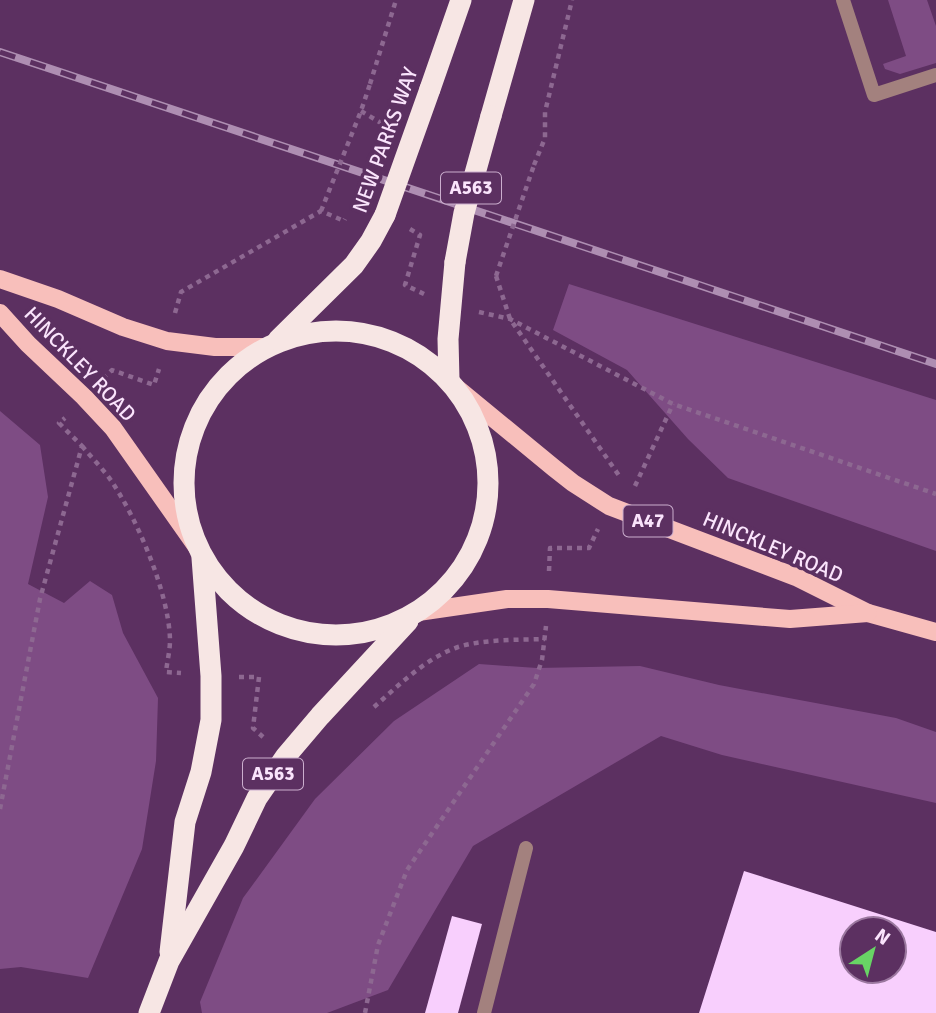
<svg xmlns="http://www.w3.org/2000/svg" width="936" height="1013" font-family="Signika,sans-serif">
<rect width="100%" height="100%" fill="#5c3061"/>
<g fill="#7e4c84">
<polygon points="888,0 927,0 936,26 936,63 900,74 885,69 883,64 906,56"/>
<polygon points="569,284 936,400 936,551 728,478 688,439 627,370 553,330"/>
<polygon points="0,411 40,445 48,497 28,584 64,603 90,581 112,595 123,633 158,698 156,761 142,849 88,978 21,967 0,969"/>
<polygon points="479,664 537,668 640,666 719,685 896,718 936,732 936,803 722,755 661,736 473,846 388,990 327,1013 202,1013 200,1002 243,898 315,799 394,721"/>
</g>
<g fill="#f8cffd" fill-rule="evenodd">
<path d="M744,871L936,932V1013H699ZM852,929H894V971H852Z"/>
<polygon points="452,916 482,924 458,1013 425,1013"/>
</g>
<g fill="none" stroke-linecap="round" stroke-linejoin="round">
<g stroke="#8d6891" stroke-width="4.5" stroke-dasharray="5 5" stroke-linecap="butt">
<polyline points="370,84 396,0"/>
<polyline points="534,165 545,138 545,112 572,0"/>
<polyline points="410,229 420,235 405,285 424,294"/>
<polyline points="496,276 510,319 620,477"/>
<polyline points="479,312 510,319 673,404 936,494"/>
<polyline points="175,313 181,292 321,211 344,221 345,219"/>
<polyline points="103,379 112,370 154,385 159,369"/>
<path d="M82,446C91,457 102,468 110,479C137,518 169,593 170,640C170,651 167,662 166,672L181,673"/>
<polyline points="635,486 673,404"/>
<polyline points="549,571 550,548 589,548 598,529"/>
<polyline points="239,677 259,677 253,728 263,737"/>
<path d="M374,707C399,685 426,658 458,647C485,639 518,640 545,639"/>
<polyline points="0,809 40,599 82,446 59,423 65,418"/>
<polyline points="365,1013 378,945 407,870 534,684 542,660 546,626"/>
</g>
<polyline stroke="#a3817e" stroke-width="14" points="484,1013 526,848"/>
<polyline stroke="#a3817e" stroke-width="14" points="843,0 874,95 936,75"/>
<g stroke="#f8bfbb" stroke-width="18">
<polyline points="0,279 58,299 123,327 167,341 215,347 267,347"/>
<polyline points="0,313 28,344 84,397 113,428 199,550"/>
<polyline points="453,385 554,468 573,483 609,506 796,577 868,613 936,632"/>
<polyline points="418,612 507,599 548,599 790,619 868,613"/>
</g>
<g stroke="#f7e6e4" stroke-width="21">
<polyline points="430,89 461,0"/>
<polyline points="491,116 524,0"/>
<circle cx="336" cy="483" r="152"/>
<polyline points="278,340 354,265 371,241 385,215"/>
<polyline points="449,380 448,339 455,262"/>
<polyline points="170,952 185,822 201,772 211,720 211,676 202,558"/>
<polyline points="149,1013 169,961 234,846 257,798 286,756 320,716 408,621"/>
</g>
<g stroke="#ae8eb2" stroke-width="8">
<polyline id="rail" points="0,52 936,364"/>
</g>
<use href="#rail" stroke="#5c3061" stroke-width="5" stroke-dasharray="16" stroke-linecap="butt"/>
<g stroke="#8d6891" stroke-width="4.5" stroke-dasharray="5 5" stroke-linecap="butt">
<polyline points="361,111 386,126"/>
<polyline points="321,211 361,111 370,84"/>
<polyline points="496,276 534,165"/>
</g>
<g stroke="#f7e6e4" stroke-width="21">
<polyline points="385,215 430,89"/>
<polyline points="455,262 464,213 491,116"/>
</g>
</g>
<g text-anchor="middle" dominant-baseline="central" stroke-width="7" stroke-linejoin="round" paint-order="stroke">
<g fill="#5c3061" stroke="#cbaece" stroke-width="2">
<rect x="441" y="172.5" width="60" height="31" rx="5"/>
<rect x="623.5" y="505.5" width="49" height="31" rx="5"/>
<rect x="243" y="758.5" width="60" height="31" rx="5"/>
</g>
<g font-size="19" font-weight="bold" fill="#fae4fc">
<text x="471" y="188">A563</text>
<text x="648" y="521">A47</text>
<text x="273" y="774">A563</text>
</g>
<g font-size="21" fill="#fae4fc" stroke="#5c3061">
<text transform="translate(385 140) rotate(-70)">NEW PARKS WAY</text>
<text transform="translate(80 364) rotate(46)">HINCKLEY ROAD</text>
<text transform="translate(773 547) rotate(23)">HINCKLEY ROAD</text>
</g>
</g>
<g transform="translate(873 950) rotate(36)"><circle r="33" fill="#5c3061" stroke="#9b789f" stroke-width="2"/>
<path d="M0-5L12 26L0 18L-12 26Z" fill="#68d465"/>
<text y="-10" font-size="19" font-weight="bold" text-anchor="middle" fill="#fae4fc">N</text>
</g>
</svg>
